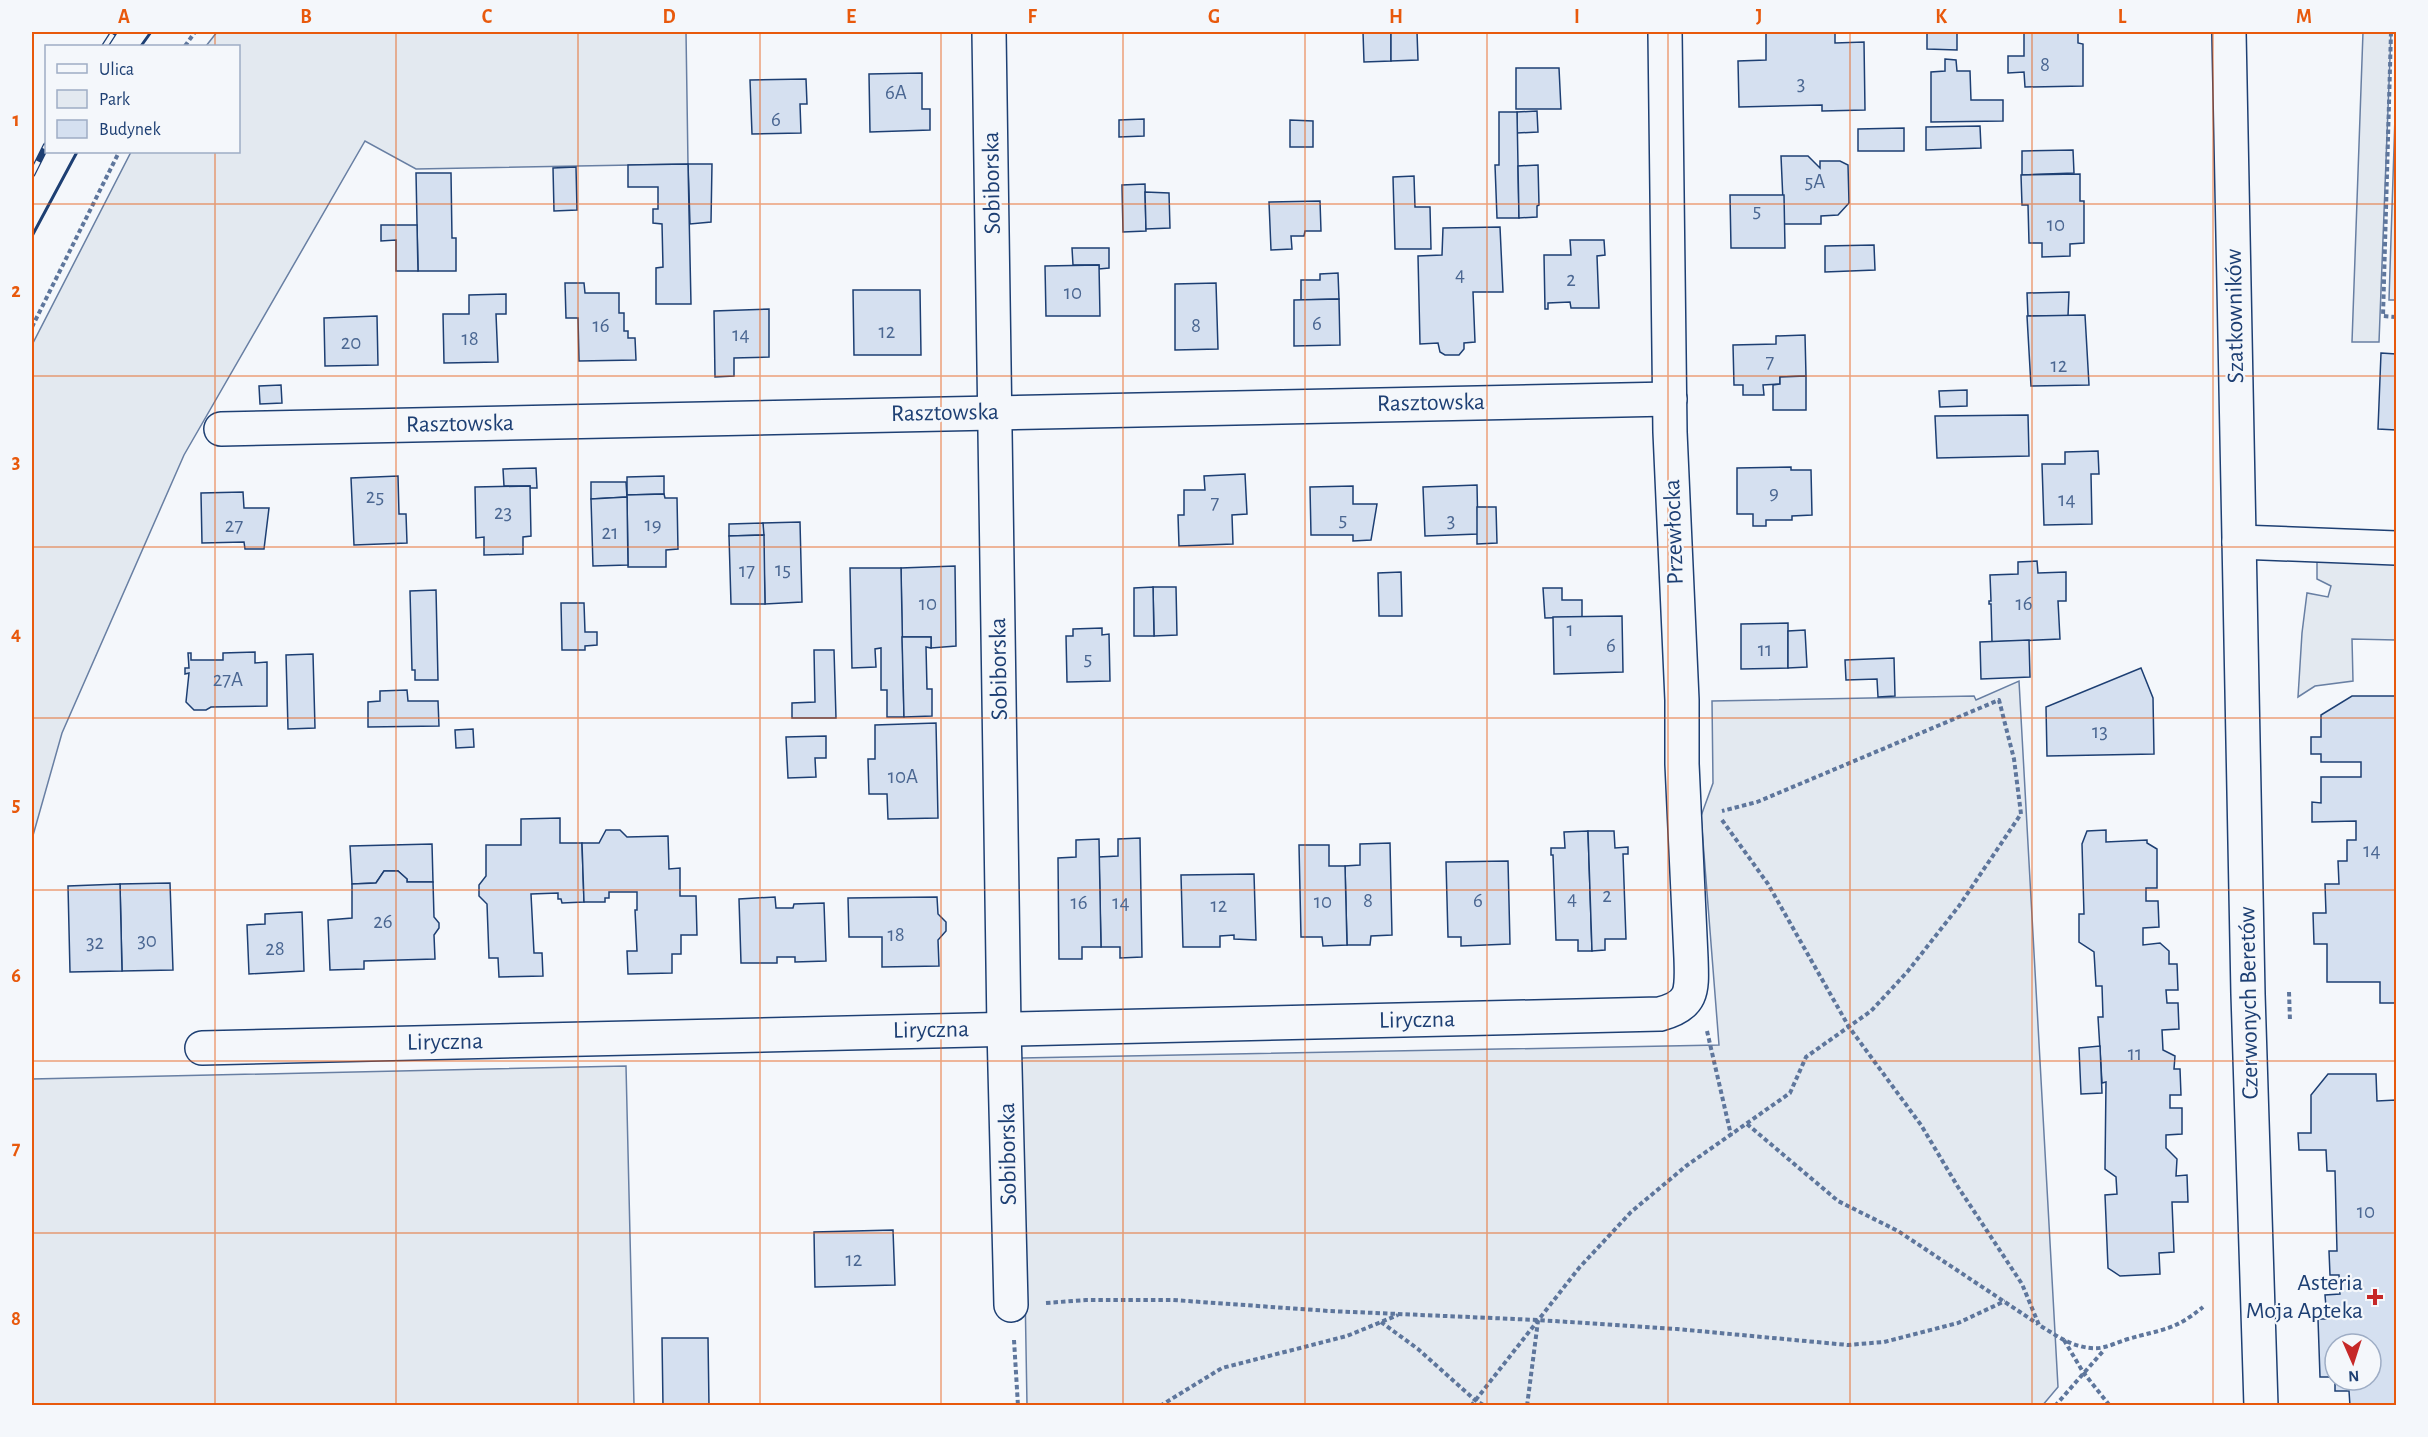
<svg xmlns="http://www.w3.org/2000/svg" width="2428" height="1437" font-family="'Alegreya Sans',sans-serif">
<rect width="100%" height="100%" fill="#f4f7fb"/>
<g fill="#e3e9f0" stroke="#687fa3" stroke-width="1.5">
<polygon points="217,32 686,32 688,164 416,169 365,141 184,455 62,733 32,839 32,345 131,152 238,152 238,46 206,46"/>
<polygon points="2363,32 2391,32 2379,342 2352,342"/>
<polygon points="2396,86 2396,300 2389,300"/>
<polygon points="2317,561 2396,563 2396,640 2352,639 2353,681 2315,686 2298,697 2302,633 2307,593 2328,597 2331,586 2317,579"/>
<polygon points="2019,681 2058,1387 2042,1406 1027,1405 1021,1058 1719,1045 1701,816 1713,783 1712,701 1974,696 1976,700"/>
<polygon points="626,1066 634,1405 32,1405 32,1079"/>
</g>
<g fill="#d5e0f0" stroke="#1d3f73" stroke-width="1.5" fill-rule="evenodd">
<polygon points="1363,32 1391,32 1391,61 1364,62"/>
<polygon points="1391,32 1417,32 1418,60 1391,61"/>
<polygon points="1766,32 1835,32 1835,43 1864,42 1865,110 1822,111 1822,105 1739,107 1738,61 1766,60"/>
<polygon points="1927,32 1957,32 1957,50 1927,49"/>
<polygon points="2024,32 2078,32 2078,43 2083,44 2083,86 2025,87 2024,72 2008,73 2008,56 2024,56"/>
<polygon points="1945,59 1956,60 1957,71 1970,71 1971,100 2003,100 2003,121 1931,122 1931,72 1945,71"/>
<polygon points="1516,68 1559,68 1561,109 1516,109"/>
<polygon points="922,73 922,109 930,109 930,130 870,132 869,74"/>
<polygon points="806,79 807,104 800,104 801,133 752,134 750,80"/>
<polygon points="1537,111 1538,132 1517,133 1517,112"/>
<polygon points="1499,112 1517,112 1519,218 1497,218 1495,165 1499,165"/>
<polygon points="1144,119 1144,136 1119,137 1119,120"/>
<polygon points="1290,120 1313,121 1313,147 1290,147"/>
<polygon points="1980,126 1981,148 1926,150 1926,127"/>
<polygon points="1904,128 1904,151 1858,151 1858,129"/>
<polygon points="2073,150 2074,173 2022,175 2022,151"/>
<polygon points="1781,156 1808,156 1820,168 1820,161 1840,161 1848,165 1849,203 1838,215 1821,216 1821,224 1784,224"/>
<polygon points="688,164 712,164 711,222 690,224"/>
<polygon points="688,164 691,304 656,304 656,268 663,267 662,224 653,223 653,209 658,209 658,187 628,187 628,165"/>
<polygon points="1538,165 1539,205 1537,206 1537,217 1519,218 1518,166"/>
<polygon points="576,167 577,210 554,211 553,168"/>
<polygon points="416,173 451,173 452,238 456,238 456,271 418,271"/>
<polygon points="2080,174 2080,201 2084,201 2084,243 2070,244 2070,256 2042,257 2042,243 2029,243 2028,205 2022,205 2021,175"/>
<polygon points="1414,176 1415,207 1430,207 1431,249 1395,249 1393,177"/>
<polygon points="1145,184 1146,231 1123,232 1122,185"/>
<polygon points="1145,192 1169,193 1170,228 1146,229"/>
<polygon points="1730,195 1784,195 1785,248 1731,248"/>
<polygon points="1320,201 1321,231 1305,231 1304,236 1291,236 1292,249 1271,250 1269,202"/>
<polygon points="381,225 417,225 418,271 396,271 396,240 381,241"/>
<polygon points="1500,227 1503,292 1473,292 1475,342 1464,343 1464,349 1459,355 1445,355 1440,352 1438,343 1420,344 1418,256 1442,255 1443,228"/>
<polygon points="1570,240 1604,240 1605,255 1597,256 1599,308 1571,308 1570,302 1548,303 1548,309 1545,309 1544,255 1571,255"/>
<polygon points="1874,245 1875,270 1825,272 1825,246"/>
<polygon points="1072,248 1109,248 1109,268 1099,269 1099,265 1073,265"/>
<polygon points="1099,265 1100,316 1046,316 1045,266"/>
<polygon points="1338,273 1339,299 1301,300 1301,280 1320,280 1320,274"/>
<polygon points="565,283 584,283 585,293 619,293 619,313 624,313 624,331 628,331 628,338 635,338 636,360 579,361 578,318 566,318"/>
<polygon points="1216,283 1218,349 1175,350 1175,284"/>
<polygon points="853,290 920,290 921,355 854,355"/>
<polygon points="2069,292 2068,316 2028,316 2027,293"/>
<polygon points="506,294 506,314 496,314 498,362 444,363 443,314 469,314 469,295"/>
<polygon points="1339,299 1340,345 1294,346 1294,300"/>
<polygon points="769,309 769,357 734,358 734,376 715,377 714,311"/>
<polygon points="2085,315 2089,385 2031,386 2027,316"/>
<polygon points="377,316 378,365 325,366 324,318"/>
<polygon points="1805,335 1806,376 1780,377 1780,384 1763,385 1764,395 1743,395 1743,385 1734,385 1733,345 1776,344 1776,336"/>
<polygon points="2381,353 2396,354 2396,430 2378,429"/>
<polygon points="1806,376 1806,410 1773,410 1773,385 1780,384 1780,377"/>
<polygon points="281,385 282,403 260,404 259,386"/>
<polygon points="1967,390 1967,406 1940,407 1939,391"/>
<polygon points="2028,415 2029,456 1937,458 1935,416"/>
<polygon points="2098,451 2099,474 2091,474 2092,524 2044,525 2042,464 2065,464 2065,452"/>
<polygon points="1791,467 1791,470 1811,470 1812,515 1792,516 1792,520 1766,520 1766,526 1753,526 1753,514 1737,514 1737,468"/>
<polygon points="536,468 537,488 530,488 530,486 504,486 503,469"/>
<polygon points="1245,474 1247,514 1232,515 1233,544 1179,546 1178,515 1184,515 1184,490 1205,490 1204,476"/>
<polygon points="398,476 399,514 406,514 407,543 354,545 351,478"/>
<polygon points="664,476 664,494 627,495 627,477"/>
<polygon points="591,482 626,482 627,497 591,499"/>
<polygon points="1477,485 1478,534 1425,536 1423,487"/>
<polygon points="530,486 531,536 523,537 523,554 484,555 484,537 476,538 475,487"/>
<polygon points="1353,486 1353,504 1377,504 1371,540 1353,541 1353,535 1311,535 1310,487"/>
<polygon points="243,492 244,508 269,508 264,549 245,549 244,542 202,543 201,493"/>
<polygon points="664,494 665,498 677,498 678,549 666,550 666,567 628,567 627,495"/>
<polygon points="627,497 628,565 593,566 591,499"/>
<polygon points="1477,507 1496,507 1497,543 1477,544"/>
<polygon points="800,522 802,602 765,604 763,523"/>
<polygon points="763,523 764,535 729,536 729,524"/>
<polygon points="764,535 765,604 731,604 729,536"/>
<polygon points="2037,561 2038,573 2066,572 2066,601 2058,601 2060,639 1992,642 1991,604 1989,604 1989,601 1991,601 1990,575 2018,574 2018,562"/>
<polygon points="955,566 956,646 931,648 931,637 902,637 901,568"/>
<polygon points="850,568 901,568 904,717 887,717 887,690 881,690 881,648 875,649 876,667 852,668"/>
<polygon points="1401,572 1402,616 1379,616 1378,573"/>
<polygon points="1153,587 1176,587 1177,635 1154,636"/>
<polygon points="1153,587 1154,636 1134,636 1134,588"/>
<polygon points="1543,588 1562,588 1562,600 1582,600 1582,617 1545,618"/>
<polygon points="436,590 438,680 415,680 415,670 412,670 410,591"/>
<polygon points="561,603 584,603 585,632 597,632 597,645 585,646 585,650 562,650"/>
<polygon points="1622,616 1623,672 1554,674 1553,617"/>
<polygon points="1788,623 1788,668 1741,669 1741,624"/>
<polygon points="1102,628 1102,635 1109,634 1110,681 1067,682 1066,636 1073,636 1073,629"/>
<polygon points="1805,630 1807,667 1788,668 1788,631"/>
<polygon points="902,637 931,637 931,648 926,647 927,689 932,689 932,716 904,717"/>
<polygon points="2029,640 2030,677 1981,679 1980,642"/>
<polygon points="814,650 834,650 836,718 792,718 792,703 815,702"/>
<polygon points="255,652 255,663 267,662 267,706 211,707 206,710 194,710 186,702 189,673 185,674 185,668 189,668 188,653 191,653 191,660 223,660 223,653"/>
<polygon points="313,654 315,728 288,729 286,655"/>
<polygon points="1894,658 1895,696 1878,697 1877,679 1846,680 1845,660"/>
<polygon points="2141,668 2153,698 2154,754 2047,756 2046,707"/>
<polygon points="407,690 408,701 438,701 439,726 368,727 368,702 380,701 380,691"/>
<polygon points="2352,696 2396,696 2396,1003 2380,1003 2380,982 2327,982 2327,944 2314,944 2313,913 2326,913 2325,884 2339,884 2338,861 2347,861 2347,840 2356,840 2356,821 2312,822 2312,802 2321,803 2321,777 2361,777 2361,762 2321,762 2321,754 2311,754 2311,737 2321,737 2321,715"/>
<polygon points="936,723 938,818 888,819 887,794 869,794 868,759 875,759 875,725"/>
<polygon points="473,729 474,747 456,748 455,730"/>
<polygon points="826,736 826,758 815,758 816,777 788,778 786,737"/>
<polygon points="560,818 560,843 582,843 584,902 562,903 561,899 558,899 558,893 531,894 534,953 542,953 543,976 499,977 498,958 489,958 487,904 479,896 479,885 486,876 486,845 521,845 521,819"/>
<polygon points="606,830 620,830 627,837 668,836 669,869 680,868 680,896 696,896 697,935 681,935 681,954 672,954 672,973 628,974 627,951 637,951 635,910 637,910 637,892 609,892 609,898 605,898 605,902 584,902 582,843 599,843"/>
<polygon points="2106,830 2106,842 2147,840 2147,843 2157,849 2157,888 2146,888 2146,901 2158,901 2159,927 2143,928 2143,945 2160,943 2169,951 2169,964 2177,964 2178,990 2166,990 2167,1003 2178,1003 2179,1029 2162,1030 2163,1050 2175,1056 2174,1069 2180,1069 2181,1095 2170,1095 2170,1108 2182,1108 2182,1134 2166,1135 2166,1148 2177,1159 2176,1176 2187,1175 2188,1202 2172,1202 2174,1252 2159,1253 2160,1274 2120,1276 2108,1268 2105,1195 2117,1194 2116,1177 2105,1169 2106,1082 2102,1083 2098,1017 2103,1017 2102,986 2096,986 2094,952 2079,942 2079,914 2084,914 2082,844 2087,831"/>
<polygon points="1588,831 1592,951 1578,951 1578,940 1556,940 1553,855 1551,855 1551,848 1565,848 1564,832"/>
<polygon points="1588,831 1614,831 1615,848 1628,847 1628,854 1623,854 1626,939 1605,939 1605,950 1592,951"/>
<polygon points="1140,838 1142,957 1120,958 1120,947 1101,947 1099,857 1118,856 1118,839"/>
<polygon points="1099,839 1101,947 1082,947 1082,959 1059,959 1058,858 1076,857 1076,840"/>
<polygon points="1390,843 1392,935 1371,936 1370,945 1347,945 1345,866 1360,865 1360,844"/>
<polygon points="432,844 433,882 407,882 407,879 398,871 384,871 376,883 352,884 350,846"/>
<polygon points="1299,845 1329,845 1329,866 1345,866 1347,945 1323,946 1322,937 1301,937"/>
<polygon points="1508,861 1510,944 1461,946 1461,937 1448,937 1446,862"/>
<polygon points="384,871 398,871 407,879 407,882 433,882 434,917 439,923 439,928 434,935 435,959 364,961 364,969 330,970 328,920 352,918 352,884 376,883"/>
<polygon points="1254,874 1256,940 1234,939 1234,935 1220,936 1220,947 1183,947 1181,875"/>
<polygon points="170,883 173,970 122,971 120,884"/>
<polygon points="120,884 122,971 70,972 68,886"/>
<polygon points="775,897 776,908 793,908 794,904 824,903 826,961 795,962 795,957 777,957 777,963 741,963 739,899"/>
<polygon points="937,897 938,914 946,922 946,931 938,940 939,966 882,967 882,937 849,937 848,898"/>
<polygon points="302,912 304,971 249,974 247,925 265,924 265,914"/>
<polygon points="2100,1046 2102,1093 2081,1094 2079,1048"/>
<path d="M2328,1074H2376L2377,1101L2396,1100V1406H2350L2349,1391H2335V1377H2320L2318,1319H2327L2325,1295L2340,1294L2339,1275H2330L2329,1251H2337L2335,1171H2327L2326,1150H2299L2298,1133H2311V1095ZM2335,1344H2371V1380H2335Z"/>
<polygon points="893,1230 895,1285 815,1287 814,1232"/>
<polygon points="662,1338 708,1338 709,1406 663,1406"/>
</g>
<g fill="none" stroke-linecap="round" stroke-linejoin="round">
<g stroke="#1d3f73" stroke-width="36">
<g id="minor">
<polyline points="989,32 1004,1029 1011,1305"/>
<polyline points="2229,32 2248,994 2261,1406"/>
<polyline points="221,429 1670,399"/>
<polyline points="2239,542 2396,548"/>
<path d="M202,1048L1660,1014C1694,1005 1692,990 1691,958L1682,764V700L1670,432L1665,32"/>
</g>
</g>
<g stroke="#5e769c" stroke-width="4" stroke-dasharray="4.5 3" stroke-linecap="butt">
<polyline points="2391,32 2383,316 2396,317"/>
<polyline points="185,46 195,32"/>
<polyline points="32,327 119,152"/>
<path d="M1722,820L1768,884L1849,1027L1921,1125L1958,1187L2022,1284L2039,1325C2051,1332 2066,1343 2080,1346C2101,1352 2109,1345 2128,1339C2162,1329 2174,1331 2203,1307"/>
<polyline points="2289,992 2290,1021"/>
<polyline points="1707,1031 1731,1135"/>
<polyline points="1747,1124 1838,1201 1898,1231 2038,1324"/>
<polyline points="1046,1303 1086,1300 1173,1300 1329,1311 1538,1320 1677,1329 1848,1345 1884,1342 1958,1323 2005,1301"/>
<polyline points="1381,1322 1418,1349 1475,1400 1485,1406"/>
<polyline points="1014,1340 1018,1406"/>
<polyline points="2064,1340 2083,1372 2110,1406"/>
<polyline points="1160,1406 1222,1368 1347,1336 1398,1315"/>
<polyline points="1471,1406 1579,1268 1631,1212 1686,1166 1790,1093 1806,1057 1871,1011 1908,971 1959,906 2021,814 2014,759 1999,700 1757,802 1722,811"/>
<polyline points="1527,1406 1538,1321"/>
<polyline points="2055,1406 2104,1350"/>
</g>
<use href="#minor" stroke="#f4f7fb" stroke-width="33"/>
<g stroke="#1d3f73" stroke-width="7">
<g id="rail">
<polyline points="105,46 114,32"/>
<polyline points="32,174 46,146"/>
</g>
</g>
<use href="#rail" stroke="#f4f7fb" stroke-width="4.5" stroke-dasharray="14" stroke-linecap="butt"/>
<g stroke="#1d3f73" stroke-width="3">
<polyline points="141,46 151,32"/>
<polyline points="32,236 77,152"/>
</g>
</g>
<path fill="none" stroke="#e8590c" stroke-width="1.5" stroke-opacity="0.55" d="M215,32V46M396,32V1406M578,32V1406M760,32V1406M941,32V1406M1123,32V1406M1305,32V1406M1487,32V1406M1668,32V1406M1850,32V1406M2032,32V1406M2213,32V1406M215,152V1406M32,204H2396M32,376H2396M32,547H2396M32,718H2396M32,890H2396M32,1061H2396M32,1233H2396"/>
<path fill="#c62828" stroke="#f4f7fb" stroke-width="2" d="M2372 1288h6v6h6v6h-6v6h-6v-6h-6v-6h6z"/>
<g text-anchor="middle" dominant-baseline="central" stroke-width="4.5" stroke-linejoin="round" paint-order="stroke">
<g font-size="21" fill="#4b6792">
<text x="2045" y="64">8</text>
<text x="1801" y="83">3</text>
<text x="896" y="92">6A</text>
<text x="776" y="119">6</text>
<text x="1815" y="181">5A</text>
<text x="1757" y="210">5</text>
<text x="2056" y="224">10</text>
<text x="1460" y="274">4</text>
<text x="1571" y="279">2</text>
<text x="1073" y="292">10</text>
<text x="1317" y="323">6</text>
<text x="601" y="325">16</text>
<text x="1196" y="325">8</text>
<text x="887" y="331">12</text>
<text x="741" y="334">14</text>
<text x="470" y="338">18</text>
<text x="351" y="342">20</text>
<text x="1770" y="361">7</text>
<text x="2059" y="365">12</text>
<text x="1774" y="492">9</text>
<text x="375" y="496">25</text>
<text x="2067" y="499">14</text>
<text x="1215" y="502">7</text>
<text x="503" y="512">23</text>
<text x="1343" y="519">5</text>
<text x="1451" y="520">3</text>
<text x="653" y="524">19</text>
<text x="234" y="525">27</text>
<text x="610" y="532">21</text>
<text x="783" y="569">15</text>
<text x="747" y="570">17</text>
<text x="928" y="603">10</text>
<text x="2024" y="603">16</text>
<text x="1570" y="629">1</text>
<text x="1611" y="645">6</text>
<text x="1765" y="649">11</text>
<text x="1088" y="658">5</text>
<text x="228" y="679">27A</text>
<text x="2100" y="731">13</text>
<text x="903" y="776">10A</text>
<text x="2372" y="850">14</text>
<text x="1607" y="895">2</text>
<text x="1572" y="898">4</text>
<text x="1368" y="900">8</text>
<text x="1478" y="900">6</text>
<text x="1323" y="901">10</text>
<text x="1079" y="902">16</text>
<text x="1121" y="902">14</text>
<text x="1219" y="905">12</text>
<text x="383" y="921">26</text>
<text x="896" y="934">18</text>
<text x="147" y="940">30</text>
<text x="95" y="942">32</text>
<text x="275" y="948">28</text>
<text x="2135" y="1053">11</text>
<text x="2366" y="1211">10</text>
<text x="854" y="1259">12</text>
</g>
<g font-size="24" fill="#1d3f73" stroke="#f4f7fb">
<text transform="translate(992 183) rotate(-91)">Sobiborska</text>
<text transform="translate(2235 316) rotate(-91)">Szatkowników</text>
<text transform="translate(1431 403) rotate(-1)">Rasztowska</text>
<text transform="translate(945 413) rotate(-1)">Rasztowska</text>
<text transform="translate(460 424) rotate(-1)">Rasztowska</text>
<text transform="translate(1674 532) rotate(-92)">Przewłocka</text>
<text transform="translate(999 669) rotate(-91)">Sobiborska</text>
<text transform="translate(2249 1003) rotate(-91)">Czerwonych Beretów</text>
<text transform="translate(1417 1020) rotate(-1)">Liryczna</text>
<text transform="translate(931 1030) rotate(-1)">Liryczna</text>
<text transform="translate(445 1042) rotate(-1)">Liryczna</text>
<text transform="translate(1008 1154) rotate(-91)">Sobiborska</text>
</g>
<g font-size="24" fill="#1d3f73" stroke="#f4f7fb" text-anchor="end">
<text x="2363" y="1283">Asteria<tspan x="2363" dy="28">Moja Apteka</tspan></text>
</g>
</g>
<rect width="2428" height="1437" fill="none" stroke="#f4f7fb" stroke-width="66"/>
<rect x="45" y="45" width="195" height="108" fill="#f4f7fb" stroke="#9eadc5" stroke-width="1.5"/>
<rect x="57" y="64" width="30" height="9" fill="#f4f7fb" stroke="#9eadc5" stroke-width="1.5"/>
<text x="99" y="75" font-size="18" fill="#1d3f73">Ulica</text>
<rect x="57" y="90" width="30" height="18" fill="#e3e9f0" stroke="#9eadc5" stroke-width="1.5"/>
<text x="99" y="105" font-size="18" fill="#1d3f73">Park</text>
<rect x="57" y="120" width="30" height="18" fill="#d5e0f0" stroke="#9eadc5" stroke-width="1.5"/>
<text x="99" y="135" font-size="18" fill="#1d3f73">Budynek</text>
<g transform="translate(2353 1362) rotate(177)"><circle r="28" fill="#f4f7fb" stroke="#9eadc5" stroke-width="1.5"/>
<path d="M0-4.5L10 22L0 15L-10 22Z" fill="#c62828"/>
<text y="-9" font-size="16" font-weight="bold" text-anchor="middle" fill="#1d3f73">N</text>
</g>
<rect x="33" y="33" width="2362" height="1371" fill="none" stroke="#e8590c" stroke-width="2"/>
<g font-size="20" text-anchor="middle" font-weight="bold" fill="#e8590c">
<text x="124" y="23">A</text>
<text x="306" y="23">B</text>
<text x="487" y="23">C</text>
<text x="669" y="23">D</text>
<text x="851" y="23">E</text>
<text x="1032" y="23">F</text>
<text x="1214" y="23">G</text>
<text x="1396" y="23">H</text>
<text x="1577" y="23">I</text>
<text x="1759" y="23">J</text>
<text x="1941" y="23">K</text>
<text x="2122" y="23">L</text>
<text x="2304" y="23">M</text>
<text x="16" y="126">1</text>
<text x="16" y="297">2</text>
<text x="16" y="468">3</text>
<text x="16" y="640">4</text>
<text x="16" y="811">5</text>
<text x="16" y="982">6</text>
<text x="16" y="1154">7</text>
<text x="16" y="1325">8</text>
</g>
</svg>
